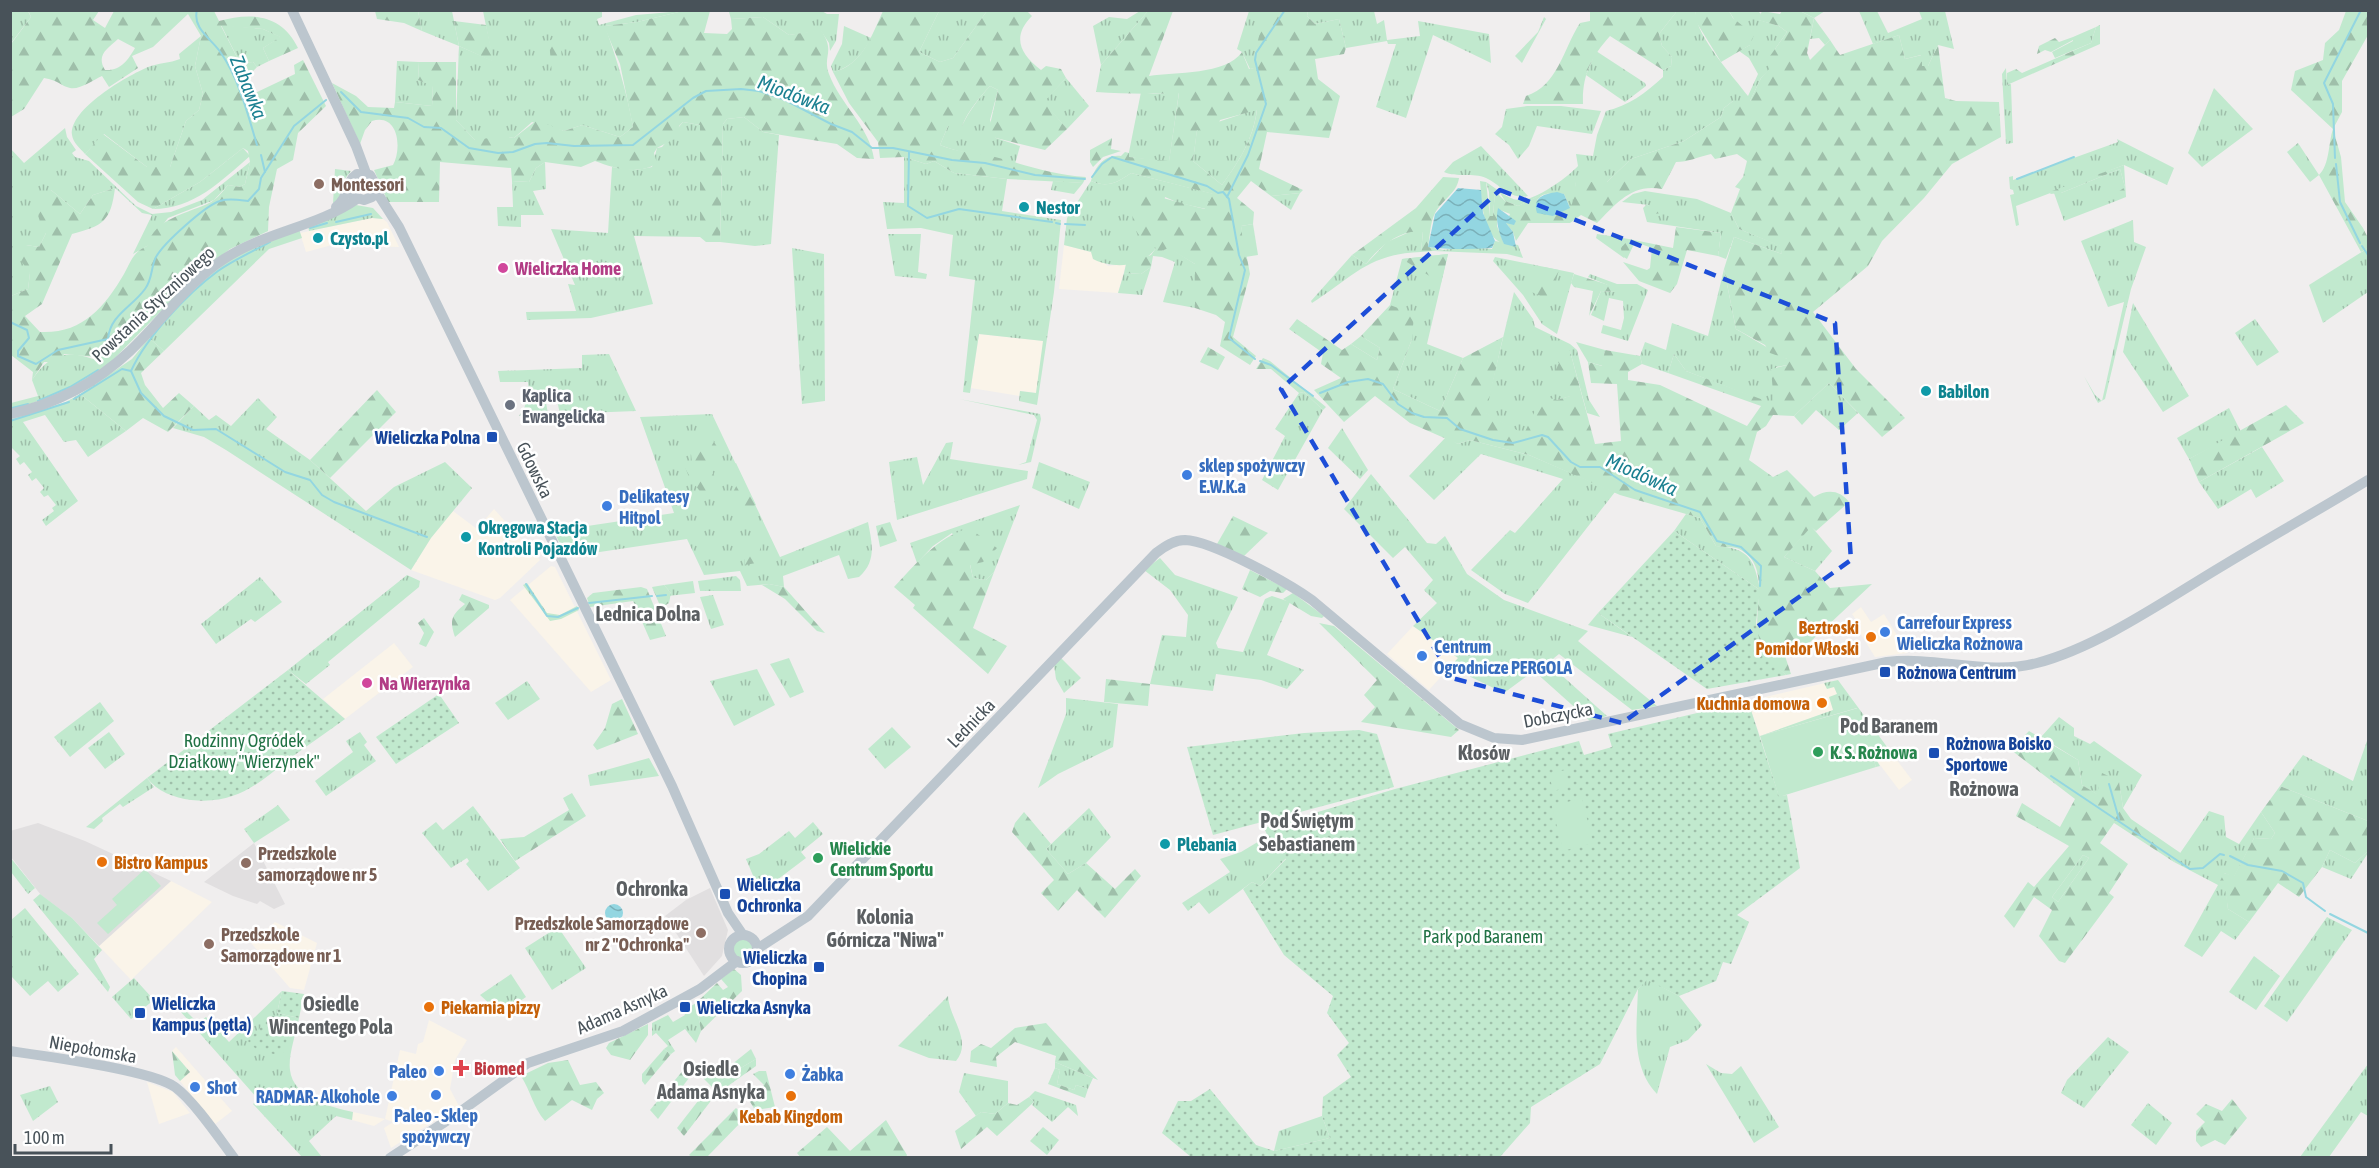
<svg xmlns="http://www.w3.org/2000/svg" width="2379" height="1168" font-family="'Asap Condensed',sans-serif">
<defs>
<pattern id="grass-tufts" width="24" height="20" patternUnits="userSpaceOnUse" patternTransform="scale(1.5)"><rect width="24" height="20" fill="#c1e9ce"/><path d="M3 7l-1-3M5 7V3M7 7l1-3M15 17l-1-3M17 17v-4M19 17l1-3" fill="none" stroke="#9fbfaa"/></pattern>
<pattern id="forest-firs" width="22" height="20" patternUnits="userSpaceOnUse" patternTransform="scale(1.5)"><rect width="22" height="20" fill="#c1e9ce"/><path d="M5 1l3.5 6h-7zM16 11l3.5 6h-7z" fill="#9fbfaa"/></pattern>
<pattern id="park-dots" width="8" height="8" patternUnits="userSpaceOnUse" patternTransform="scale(1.5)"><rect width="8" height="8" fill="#c1e9ce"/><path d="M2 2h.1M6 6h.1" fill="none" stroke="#9fbfaa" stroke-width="1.8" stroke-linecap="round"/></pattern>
<pattern id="water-waves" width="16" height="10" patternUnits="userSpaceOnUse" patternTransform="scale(1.5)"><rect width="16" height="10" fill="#93d6e1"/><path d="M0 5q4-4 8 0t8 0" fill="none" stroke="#7ab0b9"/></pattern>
</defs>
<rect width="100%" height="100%" fill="#f0eeee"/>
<g fill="#faf4e9">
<polygon points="372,218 383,219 387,222 399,247 332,245 306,252 300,233"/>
<polygon points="1064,245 1091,252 1108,266 1126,264 1118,293 1059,289"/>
<polygon points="979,334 1044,341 1036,393 1020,391 1019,396 971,388"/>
<polygon points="494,509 540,560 500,598 495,600 411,570 431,538 453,511 477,529"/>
<polygon points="551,566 555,567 611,680 591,692 510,600"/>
<polygon points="1861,607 1871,622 1884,614 1908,653 1875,657 1858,630 1861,627 1852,614"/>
<polygon points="1413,626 1458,658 1429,690 1387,654"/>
<polygon points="394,643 413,667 345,719 323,699"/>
<polygon points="1838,680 1854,703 1760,736 1748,701"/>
<polygon points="1890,751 1912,780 1899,790 1877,761"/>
<polygon points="171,881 212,902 131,980 99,946"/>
<polygon points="275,922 317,943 304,990 290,988 251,943"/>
<polygon points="429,1020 467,1040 455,1060 450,1089 459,1106 391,1148 384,1128 393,1122 385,1119 374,1126 352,1120 353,1112 385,1119 400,1050 416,1054 418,1044 423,1042"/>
<polygon points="176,1047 232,1111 214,1125 180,1081 190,1072 172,1051"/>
<polygon points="147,1082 173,1092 190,1113 159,1124"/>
</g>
<g fill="#e1dfe0">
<polygon points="38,823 85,841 171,881 99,946 72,918 41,895 11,857 10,831"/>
<polygon points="254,843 285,904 274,909 260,901 257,904 233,896 204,882"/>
<polygon points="710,888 728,930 722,956 704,976 665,916 686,900"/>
</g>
<g fill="url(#grass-tufts)">
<polygon points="820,10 827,14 839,14 836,41 830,51 829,43 821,31 789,35 763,17 731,19 729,12 710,11"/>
<polygon points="11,11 28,11 31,17 12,42"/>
<path d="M418,11H452L459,46L493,61L483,11H602V17L597,19L599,25L636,15L683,11L637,22L605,26C617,60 627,92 633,127L620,137L582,125L564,131L532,122L514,138C500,135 489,141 475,140L456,120L459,46L422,31Z"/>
<polygon points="939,11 987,11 953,58 940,62 919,52"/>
<polygon points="1140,11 1148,11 1101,65 1093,26 1109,17 1127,19"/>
<polygon points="1249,11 1265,11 1266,16 1254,57 1254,68 1250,69 1242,52 1237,49"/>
<polygon points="1308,11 1374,11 1377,24 1384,20 1387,40 1420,36 1418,21 1489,34 1491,63 1433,35 1406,118 1376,107 1396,44 1388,44 1387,41 1346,48 1339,19 1315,24 1307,16"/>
<path d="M1677,11H1696C1693,33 1734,77 1748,96L1758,74L1749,58L1739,51L1750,45L1729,11H1758L1761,14L1759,20L1779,26L1787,32L1775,49L1771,68L1761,78L1750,101H1733L1724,108L1721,117L1684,141L1631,159L1607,182H1576L1574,203L1570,208L1564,194C1547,190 1533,199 1518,206L1505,201L1500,193L1495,192L1493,216H1490L1489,192L1486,182C1496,188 1507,199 1518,200C1534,202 1568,177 1578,166L1576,154L1593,156L1597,135L1606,111C1628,106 1646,93 1663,77V70L1671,66L1672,57L1662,46L1659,34Z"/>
<polygon points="1800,11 1825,11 1814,18 1830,40 1825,45 1819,38 1810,39 1814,18"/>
<polygon points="1859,11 1877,11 1888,33 1922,19 1919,11 1945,11 1954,49 1938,45 1928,66 1922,66 1921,55 1905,59 1899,35 1873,44"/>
<polygon points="1544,17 1546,19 1522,63 1515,56 1538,32"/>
<polygon points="221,25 263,29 281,37 263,48 269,61 257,67 253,62 240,63"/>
<path d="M844,26L871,38C863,54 851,68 833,72L831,66L842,44Z"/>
<polygon points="2096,27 2091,43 2055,58 2052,52 2073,41 2073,37"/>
<path d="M201,36L195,66L203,94L199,110L186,121L170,167H147L104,134L85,154C80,148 73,143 72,135C69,109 127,76 148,67C158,63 170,63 180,59L179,54Z"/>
<polygon points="1596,51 1645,83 1646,86 1625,102 1586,75"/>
<polygon points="397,61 419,62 418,80 433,85 432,106 395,102"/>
<polygon points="2006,68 2007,85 2011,84 2013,143 2006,144 2002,74"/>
<polygon points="1066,78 1089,106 1067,129 1043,102"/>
<path d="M990,86L998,90L990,120L996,138L1020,146L1015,164C990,155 964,155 940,145L948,126H962C969,111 979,98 990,86Z"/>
<polygon points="2214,88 2253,129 2202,167 2188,153"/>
<polygon points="1141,92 1153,94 1179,92 1169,162 1128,157"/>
<polygon points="1527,106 1561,106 1601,111 1592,134 1537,126 1529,146 1518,159 1509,145 1495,134 1502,127 1506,109"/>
<path d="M1257,109C1253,140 1239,161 1222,185L1193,161L1197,129Z"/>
<polygon points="744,117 763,132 779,135 771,244 755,246 720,242 723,124 727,119"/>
<polygon points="683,122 700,125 700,237 634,236 653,304 591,318 527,320 526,312 576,311 568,284 575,285 551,229 608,233 612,167 636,170 652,167 657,148 662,147"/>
<polygon points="65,128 67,137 76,150 72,153 75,157 89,161 136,206 152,214 171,212 202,200 250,162 245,184 240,187 228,185 214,200 168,218 147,246 133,254 152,215 142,213 115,188 93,195 80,214 51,190 46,233 39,247 26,245 30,273 28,289 11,296 10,148 24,163"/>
<polygon points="2117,139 2174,168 2167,185 2124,165 2016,206 2019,225 2016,226 2010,195 2014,194 2013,190 2010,189 2009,177 2013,176 2013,180 2118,142"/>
<polygon points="2298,143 2319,175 2310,182 2287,152"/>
<path d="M1481,146L1528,196C1510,200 1501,185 1486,178C1473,172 1457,178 1444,172L1453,162Z"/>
<path d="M243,148L250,156C221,181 194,209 153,209L200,182Z"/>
<polygon points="904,157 926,164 934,161 954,173 1007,179 1002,211 1061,220 1054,292 1037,405 1019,401 1020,391 1036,393 1043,341 979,334 970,393 963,392 975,280 949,276 953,235 921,228 887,229 883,202 904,203"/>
<polygon points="545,162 546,189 533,191 544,215 521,215 521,227 498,226 497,207 513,207 512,181 529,182 536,168"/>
<polygon points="335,169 351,171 344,180 339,201 333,203"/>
<polygon points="2120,169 2125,187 2116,201 2064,221 2054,193 2061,193"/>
<path d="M1131,173L1214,194L1206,209L1179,203L1165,197L1156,248C1142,268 1113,269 1093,259L1091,252L1064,245L1067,218L1091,181C1107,188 1117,183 1131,173Z"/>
<polygon points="1053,181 1083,183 1074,194 1051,190"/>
<polygon points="1645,191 1697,199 1731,213 1739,229 1781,246 1782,254 1734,237 1726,259 1718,256 1721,233 1647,222 1649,205 1622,202 1633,194"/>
<polygon points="1300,193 1291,210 1271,196"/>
<polygon points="356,205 373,208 383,219 372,218 309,231 308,226"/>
<polygon points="2133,220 2134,242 2146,247 2131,289 2105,399 2098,403 2084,376 2095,395 2102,401 2124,302 2108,307 2081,241"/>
<polygon points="299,229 302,238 269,249 164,351 149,338 207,277 237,255"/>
<path d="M1414,230L1423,231L1421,252C1368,254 1354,276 1312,303L1311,301L1352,255L1366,264L1387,242Z"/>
<polygon points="888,234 921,234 918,272 927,274 926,279 895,276"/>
<polygon points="1597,234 1629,239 1624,258 1596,238"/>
<polygon points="1495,241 1518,245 1523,258 1507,254 1434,251 1470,247 1492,249"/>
<polygon points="1168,247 1195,264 1195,308 1163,302 1175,262 1162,257 1162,251"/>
<polygon points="792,248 824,254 825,401 802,404"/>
<polygon points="2368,248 2368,292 2323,323 2309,285"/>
<polygon points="1448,254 1427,344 1463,358 1440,411 1393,389 1412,339 1390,305 1402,259"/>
<polygon points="1495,257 1574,273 1557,334 1542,324 1523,295 1493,261"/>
<polygon points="1151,267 1142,295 1118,293 1124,273 1141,274"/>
<polygon points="1724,269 1736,329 1787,359 1787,365 1776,367 1774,405 1686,371 1674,354 1668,373 1642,364 1640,356 1645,342 1666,350 1672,323 1708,336"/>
<polygon points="1590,274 1617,284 1637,284 1648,290 1628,341 1601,333 1603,325 1621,330 1624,318 1623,301 1609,298 1604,321 1591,315 1601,291 1615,292 1615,288 1588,277"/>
<path d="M171,280L179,289L173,299L105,368L73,388L11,411V403L38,396L32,380C48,356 64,349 93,359L111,344L133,334L141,326Z"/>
<polygon points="1514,292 1533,319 1535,327 1570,344 1577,350 1589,400 1600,417 1587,413 1570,351 1559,363 1571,396 1557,400 1524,435 1485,413"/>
<polygon points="2133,303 2189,396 2163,412 2123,352"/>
<polygon points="2255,319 2279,352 2257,366 2235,333"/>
<polygon points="1361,336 1380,348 1377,360 1351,344"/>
<polygon points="1576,342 1605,350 1603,366 1588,362"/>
<polygon points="609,354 636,411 560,414 555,391 529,393 528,382 500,382 498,371 582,368 582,355"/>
<polygon points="1829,383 1858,413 1839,430 1816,410 1802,425 1794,416"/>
<polygon points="1304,392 1323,410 1278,490 1262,480 1285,436 1275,429 1299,393"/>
<polygon points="80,394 126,431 88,457 76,440 64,442 45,415 23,422 78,501 46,526 42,520 54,511 52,508 56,505 48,495 44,497 40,492 44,488 36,478 32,481 28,475 32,472 24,462 20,465 16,459 20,456 11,447 11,419 66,402"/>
<polygon points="258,398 277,417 266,429 310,460 366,511 394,487 445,462 472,488 431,538 411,570 226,450 204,437 173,428 194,406 209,420 216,415 231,426"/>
<polygon points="959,399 1040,414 1041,419 1031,462 1018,465 1026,462 1037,420 1034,415"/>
<polygon points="2229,408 2241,432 2189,459 2177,438"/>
<path d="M712,414L780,557L868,522C872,543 877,561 859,577L848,579L839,555L783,576L784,587L769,584L747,586L740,571L704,575L687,539L566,557L554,531L674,513L640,417Z"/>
<polygon points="1342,428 1368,470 1360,479 1328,448"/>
<polygon points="1446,437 1458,444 1470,440 1529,455 1615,492 1528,603 1505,594 1471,570 1510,530 1515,533 1563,479 1481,454 1434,500 1409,476"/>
<polygon points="953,442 950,459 1028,471 1027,479 897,520 889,462 917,457 923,485 946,443"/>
<polygon points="2262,447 2284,481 2256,498 2251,489 2218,509 2199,482"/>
<polygon points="1039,462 1090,482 1079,509 1032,488"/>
<polygon points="1371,474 1427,543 1436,544 1445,536 1467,574 1504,600 1588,631 1578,641 1657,706 1632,710 1559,654 1548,663 1607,716 1590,721 1534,671 1504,693 1450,667 1458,658 1413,626 1437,603 1424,590 1433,580 1405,547 1393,558 1344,509"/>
<polygon points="1020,505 994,572 986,580 973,578 970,564 952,533 933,546 917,563 910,543"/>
<path d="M1686,514L1700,518L1716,546C1750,548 1754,560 1760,590L1674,531Z"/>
<polygon points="1811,526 1832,551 1815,571 1784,557"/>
<polygon points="1160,558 1175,575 1238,597 1216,643 1218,648 1243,652 1265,599 1272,596 1290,602 1267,655 1304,670 1287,689 1261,680 1216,674 1213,691 1150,684 1162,635 1186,637 1188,615 1170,590 1144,570"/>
<polygon points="407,575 420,581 419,587 328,662 330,665 306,684 288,670"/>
<polygon points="736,576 740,580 741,591 700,591 698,581"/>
<polygon points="260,577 282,602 255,622 251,619 216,644 201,624"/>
<polygon points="693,581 695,593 668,596 671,593 664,585"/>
<polygon points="527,583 547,613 560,615 577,606 579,610 561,619 550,621 523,585"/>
<polygon points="713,595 724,625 711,629 700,597"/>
<polygon points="1598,613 1632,637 1588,625"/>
<polygon points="789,658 804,692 790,698 770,664"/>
<polygon points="1061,658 1081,678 1064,693 1056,679 1054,665"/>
<polygon points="757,669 775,705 734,726 710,681"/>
<polygon points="1838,680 1890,751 1877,761 1880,766 1876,767 1857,708 1760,736 1833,710 1829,697 1837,694 1834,687 1827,689 1824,683"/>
<polygon points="527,681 540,699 508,720 495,703"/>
<polygon points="1066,698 1118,704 1113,747 1058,774 1038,788 1066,714"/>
<polygon points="100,702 114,721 70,757 54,737"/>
<polygon points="2059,717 2074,728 2074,736 2090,744 2094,741 2142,775 2123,808 2119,781 2098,795 2082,785 2078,760 2041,737"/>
<polygon points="892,727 911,747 885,769 868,749"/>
<polygon points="109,732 125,754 105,769 88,748"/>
<polygon points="360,732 367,742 364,745 376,761 326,796 315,781 353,752 346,741"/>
<polygon points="2368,738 2368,821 2280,786 2303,755 2353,781"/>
<polygon points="649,758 659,776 590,786 588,775"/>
<polygon points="147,778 154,787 123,807 120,804 102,818 103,821 94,829 86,827"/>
<polygon points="278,805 290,820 254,843 244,829"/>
<polygon points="473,806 520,868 488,891 466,864 469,861 467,858 451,868 422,833 436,822 443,830"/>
<polygon points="1089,808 1111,837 1086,863 1068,874 1046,849"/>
<polygon points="2209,811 2224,816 2226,837 2239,844 2261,812 2275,833 2271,839 2254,838 2234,877 2224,873 2228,909 2249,922 2235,940 2221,931 2202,957 2184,946 2218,885 2174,862"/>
<polygon points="813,822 823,834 801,852 806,858 769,886 757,885 746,859 759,854 789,831 795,838"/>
<path d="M1261,840C1271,844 1276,853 1286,858L1260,886L1252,882L1209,914L1199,902L1188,911L1182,903L1230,872L1220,859L1241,852Z"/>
<polygon points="2330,850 2355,863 2368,851 2368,853 2351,879 2322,867"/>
<polygon points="2083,855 2089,858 2058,902 2052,897"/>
<polygon points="10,857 35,888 28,894 11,872"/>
<polygon points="40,894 72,918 102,950 94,959 110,987 108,992 33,900"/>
<polygon points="25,908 79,974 58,992 48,981 30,996 11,976 11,920"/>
<polygon points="2327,917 2352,930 2287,1022 2264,1006"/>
<polygon points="558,927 586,968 552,990 525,948"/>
<circle cx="743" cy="949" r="10"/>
<polygon points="2254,956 2280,976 2256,1010 2229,992"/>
<polygon points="511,974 526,997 501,1014 480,995"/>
<polygon points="134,978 154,1000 145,1007 147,1011 144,1009 131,1019 112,997"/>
<path d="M1647,979L1679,996L1702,1025L1688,1040L1670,1047L1657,1094C1630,1066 1637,1025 1638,989Z"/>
<path d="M282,991L277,1013L299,1018C296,1034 288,1055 290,1070C293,1098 331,1107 353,1112L352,1120L336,1116L309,1141L322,1157H302L253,1104L258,1099L180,1011L183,1008L198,1023L206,1017L229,1042Z"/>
<path d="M948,996C949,1018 973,1041 956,1061L929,1058L898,1046Z"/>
<polygon points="696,1003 701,1031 696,1043 685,1029 668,1040 675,1051 671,1054 664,1049 668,1046 656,1033 652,1036 652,1023 668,1015 673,1022 685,1015 683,1011"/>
<polygon points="2108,1037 2129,1052 2084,1108 2061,1093 2067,1080"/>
<polygon points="751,1049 756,1059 729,1075 726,1069"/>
<polygon points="1055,1062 1093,1078 1088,1089 1076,1085 1074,1090 1057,1084 1060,1070 1055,1068"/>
<polygon points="1706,1064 1721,1073 1732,1074 1741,1066 1779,1127 1754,1143"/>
<polygon points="2368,1064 2368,1116 2361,1112 2329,1157 2300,1157"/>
<polygon points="964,1073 1008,1081 1008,1103 995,1114 981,1112 976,1116 959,1092"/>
<polygon points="50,1086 58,1102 33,1121 20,1095"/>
<polygon points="1035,1091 1076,1105 1078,1116 1068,1107 1052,1122 1032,1105 1034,1102 1029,1097"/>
<polygon points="2148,1103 2172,1123 2156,1145 2131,1125"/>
<polygon points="1322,1116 1330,1138 1274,1151 1279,1131"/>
<polygon points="1043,1127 1059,1140 1047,1155 1030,1141"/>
</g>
<g fill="url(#forest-firs)" fill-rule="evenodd">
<path d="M28,10L99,11L93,20L105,28L114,11H214L219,21C251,12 282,14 298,48L269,61L263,48L280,37L263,29L221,26L240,63L253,62L257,67L243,82L249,96L295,74L294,65L303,60L326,106L298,133L293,160L277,169L269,207L268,231L230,249L179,289L170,281L141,326L133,334L111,344L106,358L64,354L59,362H44L32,380L33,372L11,355V296L28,289L30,273L15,253L26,245L39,247L46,233L36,210L51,190L80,214L93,195L115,188C111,221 103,226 72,234L42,304L25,316L40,332C82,334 104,308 124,274C131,261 133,252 147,246C155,217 188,214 211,202C218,198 223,191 228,185L240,187L245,184L250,162L248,151L243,148L200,182L153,209L138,202L85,154L103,134L147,167H170L186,121L199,110L203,94L195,66L201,36L188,14L153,47L132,56L138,68L109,87L102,76C93,80 80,90 70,88C61,86 58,80 44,78L24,109L11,117V44L31,17ZM118,39L135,48C128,60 121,71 105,70C96,55 107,49 118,39Z"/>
<polygon points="375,11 418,11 422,31 404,23 377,19"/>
<path d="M683,11H710L704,33L727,34L732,29L731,19L763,17L789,35L821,30C836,53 822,55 829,74C840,104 870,127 874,159L857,158L837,144L763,132L744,117L727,119L723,124L720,242H706L700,237V125L683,122L679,126L678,137L657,148L654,153L657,163C639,176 613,168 595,161L581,167L545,162L536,168L529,182L512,181L511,168L440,162L439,202H388L374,170L393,165C402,149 399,113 372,121L365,130L360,144L332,83L356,96L368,107L394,108L395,102L432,106L433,86L418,80L419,62H456V120L475,140L503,136L514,138L537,120L564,131L582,125L620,137L633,127L620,64L604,26L637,22Z"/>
<path d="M987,11H1027L1032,16C1012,36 1019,53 1041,70L1046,66L1061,69L1066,78L1044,102L1067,129L1045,150L996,138L989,129L998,90L990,86C979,98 968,111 962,126H948L940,145C958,153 976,152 995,157C1026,165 1053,175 1086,177L1083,183L1007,179L954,173L934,161L926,164L904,157L880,158L878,142L849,103L833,72C862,66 872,35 883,11H939L919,52L940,62L953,58Z"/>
<path d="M1148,11H1173L1149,76C1175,72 1226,75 1242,52L1249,69L1254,68V57L1265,11H1308L1307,16L1315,24L1339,19L1346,48L1344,54L1315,59L1318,79L1340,96L1329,138L1267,132L1259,169L1303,190L1300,193L1271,196L1251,181L1237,198L1254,212L1253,224L1241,226L1250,274L1233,337L1256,356L1250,365L1220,346L1225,322L1216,315L1195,308V264L1168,248L1162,251V257L1153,256L1151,267L1141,274L1124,273L1126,264L1151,255L1156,248C1131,235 1128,218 1137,193C1161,196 1182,204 1205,209L1213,194L1131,173C1117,183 1107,188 1091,181C1095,166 1105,154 1121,156L1125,152L1129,153V157L1169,161L1179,93C1151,94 1124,94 1096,92L1101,65ZM1257,110C1253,140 1239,161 1222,185L1193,161L1197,130L1215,135L1220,120Z"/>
<path d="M1590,11H1677L1659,34L1662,46L1672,57L1671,66L1663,70L1610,36C1591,57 1582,76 1583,104H1523L1526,96C1558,86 1563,49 1580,23L1590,21Z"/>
<polygon points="1696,11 1729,11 1733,18 1754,35 1750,45 1721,62 1695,20"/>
<path d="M1762,11L1780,14L1782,11H1800L1814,18L1807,53L1810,60L1830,40L1840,55L1899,35L1905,59L1922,55V66H1928L1938,45L1945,98L1956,101L1999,102L2001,137L1952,164L1924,198L1882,241L1868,266L1813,312L1856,369L1905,418L1882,437L1829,383L1794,416L1773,415L1766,426L1757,432L1749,460L1773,477L1787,470L1814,497C1827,489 1840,490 1849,502L1816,531L1811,527L1784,557L1815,571L1830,588L1872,584L1809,643L1785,656L1791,674L1786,675C1779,669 1767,661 1762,653C1746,622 1777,568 1739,549C1732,546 1724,548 1716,546L1700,518L1620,495L1529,455L1470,440L1458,444L1410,423L1375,396L1344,422L1314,390L1341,378L1321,364L1323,353L1289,329L1297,319L1342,350L1351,344L1377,360L1380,348L1361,336L1390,305L1414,314L1412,339L1393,389L1440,411L1463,358L1503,337L1486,413L1524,434L1542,396L1557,400L1570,396L1553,376L1559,363L1553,358L1558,344L1570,351L1595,444L1621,441L1617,384L1591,383L1588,362L1602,366L1605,350L1640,356L1642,364L1628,372V380L1660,385L1747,426L1761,406L1668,373L1674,354L1686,371L1774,404L1771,369L1787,365V359L1770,353L1765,345L1736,329L1724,269L1734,237L1782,254L1780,246L1739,229L1731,213L1740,189L1735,187L1743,177L1747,161L1737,154L1715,159L1711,154C1698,157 1688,162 1676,162L1662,189C1632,183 1616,204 1597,223L1581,215L1570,223H1528L1516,241L1513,232L1506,223L1510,214L1498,209L1497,226L1504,244C1482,237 1482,201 1480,181L1486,182L1490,216H1493L1495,191L1505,201L1518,206L1543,194L1537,200L1553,216C1579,202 1570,209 1576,182H1607L1631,159L1684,141L1721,117L1724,108L1733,101H1750L1761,78L1770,68V56L1787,32L1779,26L1758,20Z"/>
<path d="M2346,11H2368V35L2342,81V112L2333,129L2341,157L2345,202L2363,228L2368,238V248L2361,252L2319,175C2330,164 2328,144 2333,129L2291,90L2295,71L2323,60L2325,43L2339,30Z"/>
<polygon points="454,21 486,25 494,62 459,46"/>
<polygon points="2100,25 2100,44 2007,85 2007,73 2016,69 2022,73 2091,43 2096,27"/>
<polygon points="558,36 561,42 562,74 552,74 549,41"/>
<polygon points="2073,37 2073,40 2051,52 2045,50 2037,54 2039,46 2055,38 2059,42"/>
<polygon points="1112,138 1111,149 1121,151 1103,157 1093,167 1090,162 1090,150"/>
<polygon points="2124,165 2126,197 2116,201 2118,192 2125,187 2120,169 2061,193 2050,194 2052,191"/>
<path d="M1443,177L1459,178C1457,193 1442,200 1435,213C1430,223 1430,236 1428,247L1444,250L1421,252L1423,232C1401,228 1378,248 1366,264L1352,255L1416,208Z"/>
<polygon points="1646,205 1664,206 1667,212 1655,214 1650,222 1647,222 1643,208"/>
<polygon points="1676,227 1721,233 1718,256 1687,250 1677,284 1670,293 1639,281 1623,262 1647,270 1650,268 1652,248 1635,242 1627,259 1622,256 1621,248 1629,239 1673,248"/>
<polygon points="1448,254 1441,283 1402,259"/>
<polygon points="1544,267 1559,270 1550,300 1522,288 1533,280 1544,284"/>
<polygon points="1574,274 1615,287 1615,292 1601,291 1589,316 1593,291 1574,287 1571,283"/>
<polygon points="149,338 164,351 141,373 145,385 163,408 179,393 194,406 168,432 143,418 126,431 80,394 132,359"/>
<polygon points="1208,347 1225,357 1218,370 1200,362"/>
<polygon points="1263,358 1270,361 1326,407 1323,410 1304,392 1299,393 1271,369 1256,369"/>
<polygon points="377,390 396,412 330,478 310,460"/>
<polygon points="545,397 548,414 519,416 525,406 524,398"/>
<polygon points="2286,405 2304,423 2199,482 2189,459"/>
<polygon points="711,437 719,450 707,459 719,487 702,494 689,477 685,467 692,463 690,445"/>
<polygon points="736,463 756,505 747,509 735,510 727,503 738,483 730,466"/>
<polygon points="1233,516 1268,533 1244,556 1217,544"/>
<polygon points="890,522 897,541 880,547 876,526"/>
<path d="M969,528L997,548L983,562L970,565L973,578L986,580L994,572L973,628L1007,646L988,674L913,608L915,605L894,587C917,563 936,538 969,528Z"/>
<polygon points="757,535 763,539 756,563 745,565 745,550"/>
<polygon points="1250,570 1287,589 1283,593 1270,591 1260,597 1242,589"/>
<polygon points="769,584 784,587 825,633 817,631 785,599 762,585"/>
<polygon points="664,585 671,593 669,603 661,608 652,587"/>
<polygon points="641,587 647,589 666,636 650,640 633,601 590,607 587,598 593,593"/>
<polygon points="1293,593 1324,616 1322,618 1311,616 1283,599"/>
<path d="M462,594L489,605V608L455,637C449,619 452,615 465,604L459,600Z"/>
<polygon points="424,618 434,632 426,647 419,644 424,633 418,623"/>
<polygon points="1319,623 1334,626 1459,730 1451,737 1361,722 1375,707 1364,695 1377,680"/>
<polygon points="1106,679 1150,684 1148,706 1104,702"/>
<polygon points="622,699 638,734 597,750 593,745 605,728 612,704"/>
<path d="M2029,731L2078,760L2082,785L2097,794L2102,773L2119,781L2123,808L2131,819L2182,854L2174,862L2114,823L2100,843L2128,864L2109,893L2114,897L2065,963L2059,961L2039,936L2052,910L2034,897L2014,928L2004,916L2028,882L2034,887L2069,846L2016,816L2022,803L2060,827L2075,799L2011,750ZM2083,855L2089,858L2058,902L2052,897Z"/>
<polygon points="2280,786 2368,821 2368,851 2355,863 2330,850 2322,867 2299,897 2278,883 2249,922 2228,909 2225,889 2218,885 2224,873 2234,876 2254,838 2271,839 2275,833 2261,812"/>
<polygon points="572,793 586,816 515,861 500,839 524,837 569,810 563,798"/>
<polygon points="1024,812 1051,844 1046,849 1068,874 1086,863 1115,889 1135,869 1141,876 1105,918 1077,890 1058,911 1041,893 1054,880 1012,832 1015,823"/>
<polygon points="734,969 741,975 742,991 701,1031 696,1003 717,983 723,990 728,987 721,979"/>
<polygon points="1046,1023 1098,1080 1055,1062 1056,1056 1015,1042 996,1057 997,1067 970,1062 971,1051 981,1044 991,1048 1015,1028"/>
<polygon points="648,1024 648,1035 630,1060 611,1055 606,1048 609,1043"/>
<polygon points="664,1049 671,1054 645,1085 642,1081 642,1074"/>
<polygon points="172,1051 190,1072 180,1081 175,1075"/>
<polygon points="756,1059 756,1066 718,1093 714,1089 729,1075"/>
<path d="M568,1060L580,1085L596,1082L604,1093L597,1099L592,1110L572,1100L545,1121C533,1107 531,1092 521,1076L548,1063Z"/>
<polygon points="685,1068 692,1074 658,1119 650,1110"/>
<polygon points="1055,1068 1060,1070 1057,1084 1074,1090 1076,1085 1088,1089 1085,1098 1048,1084"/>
<polygon points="759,1071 766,1071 775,1107 755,1110 749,1100 764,1085 753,1074"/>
<polygon points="705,1092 712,1096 710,1102 684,1136 677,1128"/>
<polygon points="1029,1097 1034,1102 997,1136 987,1127 961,1149 955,1131 981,1112 995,1114 1008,1103 1017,1105"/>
<polygon points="2232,1099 2247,1118 2225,1145 2215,1140 2201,1147 2196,1141 2196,1131 2205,1122 2196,1114 2206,1104 2222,1111"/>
<polygon points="736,1108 746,1117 707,1157 692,1157 689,1155"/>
<polygon points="886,1120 907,1155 906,1157 801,1158 797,1153 827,1127 850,1151"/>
</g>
<g fill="url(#park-dots)">
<polygon points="1674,531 1760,590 1756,623 1762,653 1786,675 1707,689 1598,613"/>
<path d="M288,670L345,719C329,731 312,742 296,754C260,781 240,805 191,800C174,798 157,791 147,778Z"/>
<polygon points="439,694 459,723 396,764 376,737"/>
<polygon points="1748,701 1779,796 1787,795 1800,868 1737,915 1749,922 1731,964 1723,962 1716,981 1679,996 1647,980 1638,989 1600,1064 1531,1107 1530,1123 1500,1157 1464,1157 1459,1155 1457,1158 1191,1157 1162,1133 1178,1101 1191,1101 1210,1089 1256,1145 1274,1151 1330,1138 1322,1116 1323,1097 1351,1077 1337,1055 1349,1043 1327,1013 1333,996 1284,955 1243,889 1252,882 1260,886 1286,859 1275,852 1264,828 1395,789 1579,741 1584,755 1612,747 1608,734"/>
<polygon points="1359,730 1377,734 1394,787 1213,835 1187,747 1304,733"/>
<polygon points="282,991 304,994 299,1018 277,1013"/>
<polygon points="272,1015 292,1024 282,1056 257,1050 248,1041"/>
</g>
<g fill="#c1e9ce">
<polygon points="1253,224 1258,255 1245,257 1241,226"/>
<polygon points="1858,708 1876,767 1779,797 1760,736"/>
<polygon points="1565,770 1569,787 1553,791 1549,774"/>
<polygon points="1582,798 1593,843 1563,851 1552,806"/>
<polygon points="145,869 161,886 108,934 97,923 117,905 112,899"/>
<polygon points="719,1063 729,1075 714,1089 703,1078"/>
</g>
<g fill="url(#water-waves)">
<path d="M1458,188L1481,190L1483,213L1495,241L1492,248C1471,249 1449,250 1428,247L1435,214Z"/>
<path d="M1557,192L1564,194L1570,208L1553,216L1537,213C1532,197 1544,194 1557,192Z"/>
<path d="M1498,208L1516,221L1514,225L1506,223L1513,232L1516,247L1504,244C1499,234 1495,219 1498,208Z"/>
<circle cx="614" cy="913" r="9"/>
</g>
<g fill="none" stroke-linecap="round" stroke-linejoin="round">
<g stroke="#93d6e1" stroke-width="2">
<path d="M197,10C192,29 212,39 221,53C239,79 248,115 257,145"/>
<polyline points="341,92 361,112 408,118 424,127 441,128 469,148 498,153 513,152 535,144 547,143 574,146 633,145 693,98 706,91 741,89 759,91 785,100 831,124 852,132 872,148 893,148 952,160 985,163 1035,175 1085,179"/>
<polyline points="909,152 908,206 927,218 959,209 1052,222"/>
<polyline points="261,155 265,172"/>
<polyline points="2335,158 2333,104 2324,83 2361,10"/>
<polyline points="2336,164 2340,202 2360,243"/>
<polyline points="1092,177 1102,164 1112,157 1207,186 1218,193 1223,192 1229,199 1239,255 1245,270 1229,338 1255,359"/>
<polyline points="2017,179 2074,157"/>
<polyline points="1227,197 1248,155 1266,104 1255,60 1256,53 1285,10"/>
<polyline points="336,222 371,214"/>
<polyline points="1056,223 1060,224"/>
<polyline points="1065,224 1085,225"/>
<polyline points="310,228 327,223"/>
<polyline points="2362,246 2368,255"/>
<path d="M10,322L27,330L29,338L18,351V356L36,364L58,350L108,339C110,315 132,307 145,289C152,280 151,269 155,259C161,245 206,205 220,201C229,198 239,200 248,201L259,189L261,178L294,126L326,100"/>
<polyline points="108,339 118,344"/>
<polyline points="1260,361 1271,365 1313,396"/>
<polyline points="131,371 141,393 164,416 193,430 216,429 285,472 310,480 322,495 334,502 427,537"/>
<polyline points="1320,393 1348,382 1368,379 1383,384 1398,404 1412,413 1424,417 1447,418 1460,429 1493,440 1513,443 1542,435 1548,437 1571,462 1580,467 1600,467 1635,490 1700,512 1717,541 1741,547 1761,566 1760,586"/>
<path d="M74,399L122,369L131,371C147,336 188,293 218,271C235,259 254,251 270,242"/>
<polyline points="38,401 70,387 98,370"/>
<polyline points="12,408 28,404"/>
<polyline points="10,421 69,402"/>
<polyline points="526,584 547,616 558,617 578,608"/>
<polyline points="657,596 666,595"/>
<polyline points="589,603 652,596"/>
<polyline points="2051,776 2190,869 2203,868 2220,854 2224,855"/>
<polyline points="2109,784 2119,819"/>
<polyline points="2230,856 2248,865 2282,871 2303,883 2306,897 2325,911"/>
<polyline points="2330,914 2368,933"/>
</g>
<g stroke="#bcc6ce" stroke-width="10">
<polyline points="292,10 356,146 366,173"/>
<polyline points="376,191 399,227 672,786 728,913 743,935"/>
<path d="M336,207C350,196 345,182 357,174L370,175L377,187L372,197L364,200L354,197L349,188"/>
<path d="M10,414C56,404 96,383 130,351C162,321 187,283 224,259C267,231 317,227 357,199"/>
<circle cx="743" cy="949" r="14"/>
<path d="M757,949L808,916L1156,553C1165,546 1174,540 1185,540C1213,541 1288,583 1312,600L1460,724L1494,738L1522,740L1887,662C1937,656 1988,676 2037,663C2098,647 2164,601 2219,568C2268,538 2319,510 2368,480"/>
<path d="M10,1051C45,1056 151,1070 175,1087C194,1101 219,1138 234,1158"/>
<polyline points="390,1158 457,1114 528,1063 623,1031 700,989 737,961"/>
</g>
</g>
<path fill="none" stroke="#1d4ed8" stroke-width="4.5" stroke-dasharray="12 8" stroke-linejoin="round" d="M1500,190L1835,323L1851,560L1622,723L1452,678L1281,389Z"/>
<g fill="#8d6e63" stroke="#fff" stroke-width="2">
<circle cx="319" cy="184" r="6"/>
<circle cx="246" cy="863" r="6"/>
<circle cx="701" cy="933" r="6"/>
<circle cx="209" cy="944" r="6"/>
</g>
<g fill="#0f9aa8" stroke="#fff" stroke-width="2">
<circle cx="1024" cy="207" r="6"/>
<circle cx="318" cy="238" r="6"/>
<circle cx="1926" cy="391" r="6"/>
<circle cx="466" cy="537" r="6"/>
<circle cx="1165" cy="844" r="6"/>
</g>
<g fill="#d1479c" stroke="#fff" stroke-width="2">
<circle cx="503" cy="268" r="6"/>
<circle cx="367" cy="683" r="6"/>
</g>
<circle fill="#6b7280" stroke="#fff" stroke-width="2" cx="510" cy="405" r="6"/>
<g fill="#1a4fb4" stroke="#fff" stroke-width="2">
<rect x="486" y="431" width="12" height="12" rx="3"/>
<rect x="1879" y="666" width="12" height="12" rx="3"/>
<rect x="1928" y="747" width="12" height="12" rx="3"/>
<rect x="719" y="888" width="12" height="12" rx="3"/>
<rect x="813" y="961" width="12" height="12" rx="3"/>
<rect x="679" y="1001" width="12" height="12" rx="3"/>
<rect x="134" y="1007" width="12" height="12" rx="3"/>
</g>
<g fill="#3f7fe0" stroke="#fff" stroke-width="2">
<circle cx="1187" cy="475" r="6"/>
<circle cx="607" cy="506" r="6"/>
<circle cx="1885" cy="632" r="6"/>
<circle cx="1422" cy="656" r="6"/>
<circle cx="439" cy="1071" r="6"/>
<circle cx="790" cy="1074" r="6"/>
<circle cx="195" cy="1087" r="6"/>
<circle cx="436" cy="1095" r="6"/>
<circle cx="392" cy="1096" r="6"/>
</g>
<g fill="#e8710a" stroke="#fff" stroke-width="2">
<circle cx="1871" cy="637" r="6"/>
<circle cx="1822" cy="703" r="6"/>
<circle cx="102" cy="862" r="6"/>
<circle cx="429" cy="1007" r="6"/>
<circle cx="791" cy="1096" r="6"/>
</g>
<g fill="#2e9e5b" stroke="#fff" stroke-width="2">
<circle cx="1818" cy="752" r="6"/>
<circle cx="818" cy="858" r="6"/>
</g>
<path fill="#e0444e" stroke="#fff" stroke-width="2" d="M458 1059h6v6h6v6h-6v6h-6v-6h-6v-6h6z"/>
<g text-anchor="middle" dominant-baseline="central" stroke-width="5" stroke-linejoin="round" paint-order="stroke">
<g font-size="18" font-weight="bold" fill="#785e54" stroke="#fff" text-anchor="start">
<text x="331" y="184">Montessori</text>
<text x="258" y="853">Przedszkole<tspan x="258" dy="21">samorządowe nr 5</tspan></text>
<text x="689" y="923" text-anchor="end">Przedszkole Samorządowe<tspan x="689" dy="21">nr 2 "Ochronka"</tspan></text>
<text x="221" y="934">Przedszkole<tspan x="221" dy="21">Samorządowe nr 1</tspan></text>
</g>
<g font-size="18" font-weight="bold" fill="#0d838f" stroke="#fff" text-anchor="start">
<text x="1036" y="207">Nestor</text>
<text x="330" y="238">Czysto.pl</text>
<text x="1938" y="391">Babilon</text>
<text x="478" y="527">Okręgowa Stacja<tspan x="478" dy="21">Kontroli Pojazdów</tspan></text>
<text x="1177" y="844">Plebania</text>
</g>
<g font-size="18" font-weight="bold" fill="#b23c85" stroke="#fff" text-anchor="start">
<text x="515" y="268">Wieliczka Home</text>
<text x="379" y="683">Na Wierzynka</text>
</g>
<g font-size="18" fill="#485259" stroke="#fff">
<text transform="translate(153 304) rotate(-43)">Powstania Styczniowego</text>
<text transform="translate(535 470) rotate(64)">Gdowska</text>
<text transform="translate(1558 715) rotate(-11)">Dobczycka</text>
<text transform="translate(971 723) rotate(-46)">Lednicka</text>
<text transform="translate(622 1009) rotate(-24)">Adama Asnyka</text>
<text transform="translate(93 1049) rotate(10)">Niepołomska</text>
</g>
<g font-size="18" font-weight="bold" fill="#5b616d" stroke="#fff" text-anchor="start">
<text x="522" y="395">Kaplica<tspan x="522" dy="21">Ewangelicka</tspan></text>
</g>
<g font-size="18" font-weight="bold" fill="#164399" stroke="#fff" text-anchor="start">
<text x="480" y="437" text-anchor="end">Wieliczka Polna</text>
<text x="1897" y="672">Rożnowa Centrum</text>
<text x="1946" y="743">Rożnowa Boisko<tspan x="1946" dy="21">Sportowe</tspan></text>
<text x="737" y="884">Wieliczka<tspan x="737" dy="21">Ochronka</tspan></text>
<text x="807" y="957" text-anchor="end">Wieliczka<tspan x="807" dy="21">Chopina</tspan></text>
<text x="152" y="1003">Wieliczka<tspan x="152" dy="21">Kampus (pętla)</tspan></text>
<text x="697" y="1007">Wieliczka Asnyka</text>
</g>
<g font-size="18" font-weight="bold" fill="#366cbe" stroke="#fff" text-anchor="start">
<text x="1199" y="465">sklep spożywczy<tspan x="1199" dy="21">E.W.K.a</tspan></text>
<text x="619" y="496">Delikatesy<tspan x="619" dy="21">Hitpol</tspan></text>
<text x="1897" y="622">Carrefour Express<tspan x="1897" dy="21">Wieliczka Rożnowa</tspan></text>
<text x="1434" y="646">Centrum<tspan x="1434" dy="21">Ogrodnicze PERGOLA</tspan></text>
<text x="427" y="1071" text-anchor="end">Paleo</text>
<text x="802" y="1074">Żabka</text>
<text x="207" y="1087">Shot</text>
<text x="380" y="1096" text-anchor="end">RADMAR- Alkohole</text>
<text x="436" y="1115" text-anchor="middle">Paleo - Sklep<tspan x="436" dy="21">spożywczy</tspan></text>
</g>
<g font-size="18" font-weight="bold" fill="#c56008" stroke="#fff" text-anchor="end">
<text x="1859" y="627">Beztroski<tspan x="1859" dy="21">Pomidor Włoski</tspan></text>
<text x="1810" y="703">Kuchnia domowa</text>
<text x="114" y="862" text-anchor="start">Bistro Kampus</text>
<text x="441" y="1007" text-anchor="start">Piekarnia pizzy</text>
<text x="791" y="1116" text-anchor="middle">Kebab Kingdom</text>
</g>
<g font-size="18" fill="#217245" stroke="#fff">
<text x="244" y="740">Rodzinny Ogródek<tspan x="244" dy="21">Działkowy "Wierzynek"</tspan></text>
<text x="1483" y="936">Park pod Baranem</text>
</g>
<g font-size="18" font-weight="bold" fill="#27864d" stroke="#fff" text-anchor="start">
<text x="1830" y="752">K. S. Rożnowa</text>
<text x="830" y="848">Wielickie<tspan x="830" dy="21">Centrum Sportu</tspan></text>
</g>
<g font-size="18" font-weight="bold" fill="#be3a42" stroke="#fff" text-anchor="start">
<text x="474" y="1068">Biomed</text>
</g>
<g font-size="20" font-style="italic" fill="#1b8091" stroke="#fff">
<text transform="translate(249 87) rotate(68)">Zabawka</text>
<text transform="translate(794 94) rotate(21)">Miodówka</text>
<text transform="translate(1642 474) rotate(24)">Miodówka</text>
</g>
<g font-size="20" font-weight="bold" fill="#5b5f62" stroke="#fff">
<text x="648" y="613">Lednica Dolna</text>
<text x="1889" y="725">Pod Baranem</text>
<text x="1484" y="752">Kłosów</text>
<text x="1307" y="820">Pod Świętym<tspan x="1307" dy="23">Sebastianem</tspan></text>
<text x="652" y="888">Ochronka</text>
<text x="885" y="916">Kolonia<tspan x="885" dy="23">Górnicza "Niwa"</tspan></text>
<text x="331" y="1003">Osiedle<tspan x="331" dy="23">Wincentego Pola</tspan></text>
<text x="711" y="1068">Osiedle<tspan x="711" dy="23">Adama Asnyka</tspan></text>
</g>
<g font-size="21" font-weight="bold" fill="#5b5f62" stroke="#fff">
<text x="1984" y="788">Rożnowa</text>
</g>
</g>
<rect width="2379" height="1168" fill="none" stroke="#485259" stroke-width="24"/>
<path d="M15 1144v9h96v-9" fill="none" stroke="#485259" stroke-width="3"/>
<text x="24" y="1144" font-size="18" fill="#485259" stroke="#ffffff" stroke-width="4.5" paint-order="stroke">100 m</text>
</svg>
